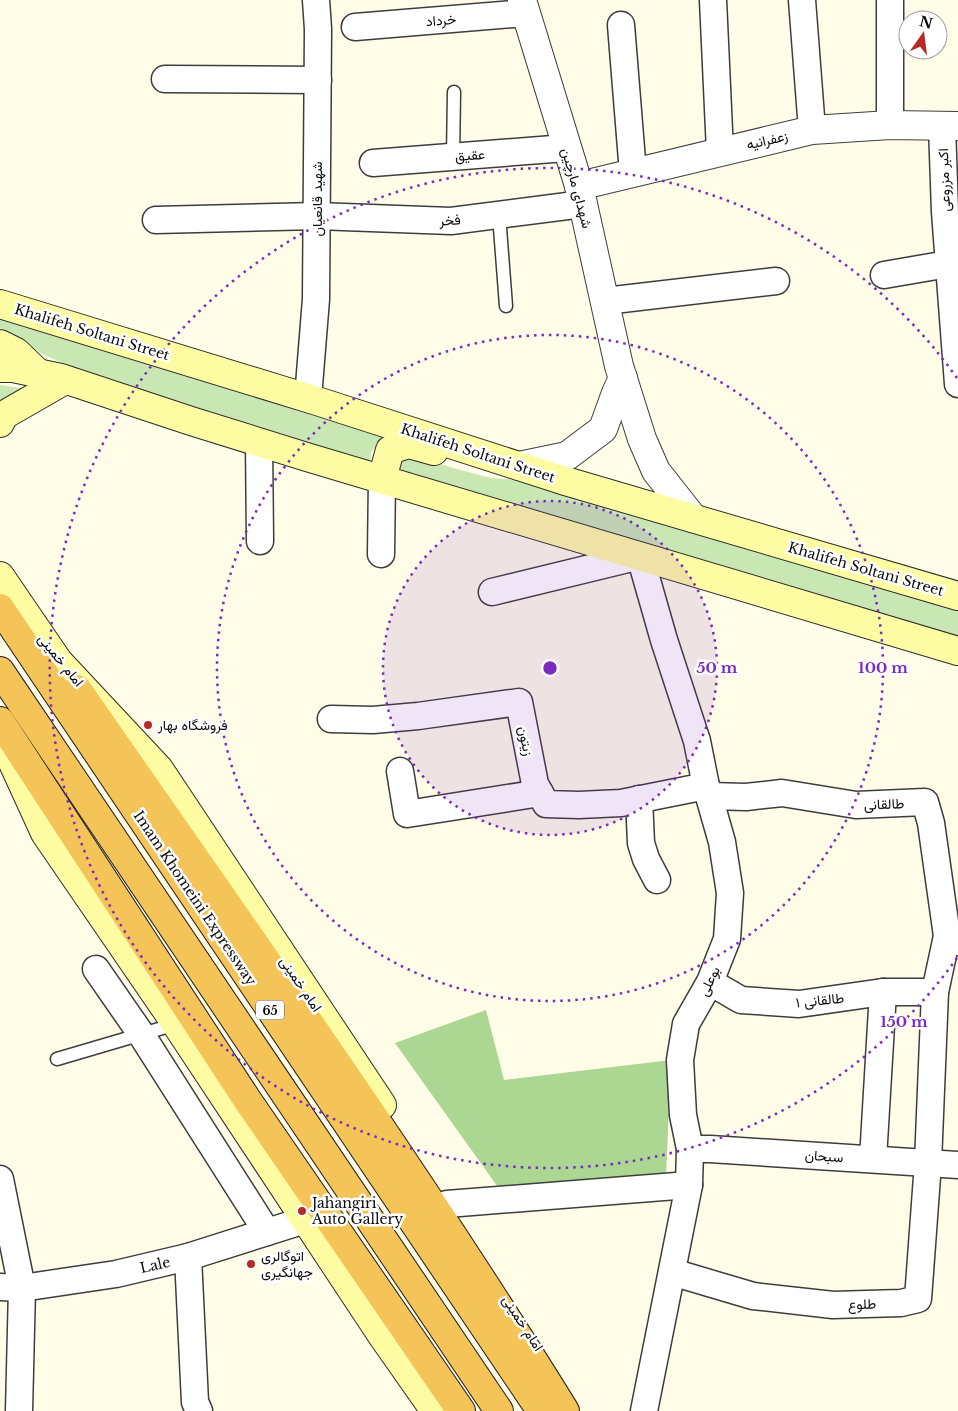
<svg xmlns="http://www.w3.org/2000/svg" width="958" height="1411" font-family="'Libre Baskerville',Vazirmatn,serif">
<rect width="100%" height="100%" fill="#fffce7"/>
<g fill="#c9e7b3">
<polygon points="0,317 385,436 371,452 370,468 105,381 44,355 0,328"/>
<polygon points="0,385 33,390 0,409"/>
<polygon points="410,453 453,468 491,478 523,480 958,609 958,641 399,473 400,459"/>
</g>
<polygon fill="#abd792" points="486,1010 504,1080 671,1060 666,1176 500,1190 395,1043"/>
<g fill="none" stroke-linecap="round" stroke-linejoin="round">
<g stroke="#3d3d3d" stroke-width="15">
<g id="service">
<polyline points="453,156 454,92"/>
<polyline points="499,215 506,306"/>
<polyline points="57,1059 176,1024"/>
</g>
</g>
<g stroke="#3d3d3d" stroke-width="29">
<g id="minor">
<polyline points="713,0 720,152"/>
<polyline points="802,0 812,130"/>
<polyline points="890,0 890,125"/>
<polyline points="621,25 633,173"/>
<polyline points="355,27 526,13"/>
<polyline points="165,79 318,80"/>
<polyline points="942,126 945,212 958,384"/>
<polyline points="373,163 566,148"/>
<polyline points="156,220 317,216 451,221 583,204"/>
<polyline points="884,275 948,264"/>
<polyline points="605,301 776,281"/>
<polyline points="308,398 316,299 318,29 316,0"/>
<polyline points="259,442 260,541"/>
<polyline points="381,554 382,479"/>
<polyline points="492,592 640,556 664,640 697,741 706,786 722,842 730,893 727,939 710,982 686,1024 680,1060 683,1115 690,1149 689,1185 644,1411"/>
<polyline points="331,719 373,720 418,716 519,702 535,784 546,804 579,805 621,803 706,786"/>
<polyline points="400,771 407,814 540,793"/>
<polyline points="709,796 746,797 782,793 856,805 925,802 931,823 947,936 958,942"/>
<polyline points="639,799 641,843 646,859 657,880"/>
<polyline points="96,969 141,1034 267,1232"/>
<polyline points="710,982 741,1000 799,1004 883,992 935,992"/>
<polyline points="690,1149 710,1149 958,1165"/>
<polyline points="873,1159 883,992"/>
<polyline points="0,1179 22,1288 19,1411"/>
<polyline points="447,1204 689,1185"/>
<polyline points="188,1257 195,1402 199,1411"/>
<polyline points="672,1272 753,1296 833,1305 901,1303 918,1299 928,1163 935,992 947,936"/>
<polyline points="0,1287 22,1288 116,1274 188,1257 305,1220"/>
</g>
</g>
<g stroke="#3d3d3d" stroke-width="30">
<g id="tertiary">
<polyline points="522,0 579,186 619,366 642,439 656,471 693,518"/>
<polyline points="579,186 812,130 890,125 958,126"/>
<polyline points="519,466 567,456 603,429 616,393 623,378"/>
</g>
</g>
<g stroke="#2c2c2c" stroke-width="30">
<g id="secondary">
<polyline points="0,304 317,401 562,480 958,596"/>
<polyline points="0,344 16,352 38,373"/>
<polyline points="0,368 13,368 61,378 191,421 310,458 958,651"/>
<polyline points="0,423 4,415 65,380"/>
<polyline points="382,479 390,450 409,444 434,451"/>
<polyline points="0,576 58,661 159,769 382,1105"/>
<polyline points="2,739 45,833 176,1024 383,1337 435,1411"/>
</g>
</g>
<g stroke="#1b1b1b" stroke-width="30">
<g id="trunk">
<polyline points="0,608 541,1411"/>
<polyline points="0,671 499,1411"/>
<path d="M77,689C243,928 412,1164 565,1411"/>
<polyline points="0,721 248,1101 461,1411"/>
</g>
</g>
<use href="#service" stroke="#fff" stroke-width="12"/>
<use href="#minor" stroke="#fff" stroke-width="26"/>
<use href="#tertiary" stroke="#fff" stroke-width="28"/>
<use href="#secondary" stroke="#fefca3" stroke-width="28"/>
<use href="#trunk" stroke="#f4c458" stroke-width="28"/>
</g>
<circle cx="550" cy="668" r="167" fill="#7b2cbf" fill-opacity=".12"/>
<g fill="none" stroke="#7b2cbf" stroke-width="2.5" stroke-dasharray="2.5 5">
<circle cx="550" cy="668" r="167"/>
<circle cx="550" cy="668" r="333"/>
<path d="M957 958A500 500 0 1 1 957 378"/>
</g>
<g fill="#b62b25" stroke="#fff" stroke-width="2">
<circle cx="148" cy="725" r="5"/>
<circle cx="302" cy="1211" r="5"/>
<circle cx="251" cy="1264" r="5"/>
</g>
<g text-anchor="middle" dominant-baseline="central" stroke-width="5" stroke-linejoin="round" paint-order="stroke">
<rect fill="#fff" stroke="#545454" stroke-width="1" x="256" y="1000.5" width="28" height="19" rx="4"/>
<g font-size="12" font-weight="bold" fill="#0a0a0a">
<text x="270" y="1010">65</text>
</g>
<g font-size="14" fill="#0a0a0a" stroke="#fff">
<text transform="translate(441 20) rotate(-5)">خرداد</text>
<text transform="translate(767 140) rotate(-13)">زعفرانیه</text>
<text transform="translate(470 155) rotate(-4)">عقیق</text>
<text transform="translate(944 180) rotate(-92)">اکبر مزروعی</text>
<text transform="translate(577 188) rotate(75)">شهدای مارچین</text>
<text transform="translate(317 199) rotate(-90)">شهید قانعیان</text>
<text transform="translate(450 220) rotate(-3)">فخر</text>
<text transform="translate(92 332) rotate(17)">Khalifeh Soltani Street</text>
<text transform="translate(478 453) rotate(18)">Khalifeh Soltani Street</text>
<text transform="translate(866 569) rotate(16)">Khalifeh Soltani Street</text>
<text transform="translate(61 660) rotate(51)">امام خمینی</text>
<text transform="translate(526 741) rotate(79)">زیتون</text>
<text transform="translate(884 804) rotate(-2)">طالقانی</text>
<text transform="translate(195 898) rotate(56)">Imam Khomeini Expressway</text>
<text transform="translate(709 981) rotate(-64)">بوعلی</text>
<text transform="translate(301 984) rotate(56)">امام خمینی</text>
<text transform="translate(820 1000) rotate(-6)">طالقانی ۱</text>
<text transform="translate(824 1156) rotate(4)">سبحان</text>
<text transform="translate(155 1265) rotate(-13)">Lale</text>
<text transform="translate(862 1304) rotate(-2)">طلوع</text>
<text transform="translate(523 1323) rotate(57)">امام خمینی</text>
</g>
<g font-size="14" fill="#0a0a0a" stroke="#fff" text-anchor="start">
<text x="158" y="725">فروشگاه بهار</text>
<text x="312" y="1203">Jahangiri<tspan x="312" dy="16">Auto Gallery</tspan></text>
<text x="261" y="1256">اتوگالری<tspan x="261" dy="16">جهانگیری</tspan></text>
</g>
</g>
<circle cx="550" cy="668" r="8" fill="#7b2cbf" stroke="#fff" stroke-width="2.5"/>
<g font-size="15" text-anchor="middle" font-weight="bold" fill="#7b2cbf" stroke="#fff" stroke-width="5" stroke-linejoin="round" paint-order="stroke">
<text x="717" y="673">50 m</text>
<text x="883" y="673">100 m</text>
<text x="904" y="1027">150 m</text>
</g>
<g transform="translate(923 35) rotate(14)"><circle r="24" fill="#ffffff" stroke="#9d9d9d"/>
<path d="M0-4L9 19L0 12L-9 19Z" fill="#b62b25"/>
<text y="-8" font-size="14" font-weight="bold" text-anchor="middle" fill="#0a0a0a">N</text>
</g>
</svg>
